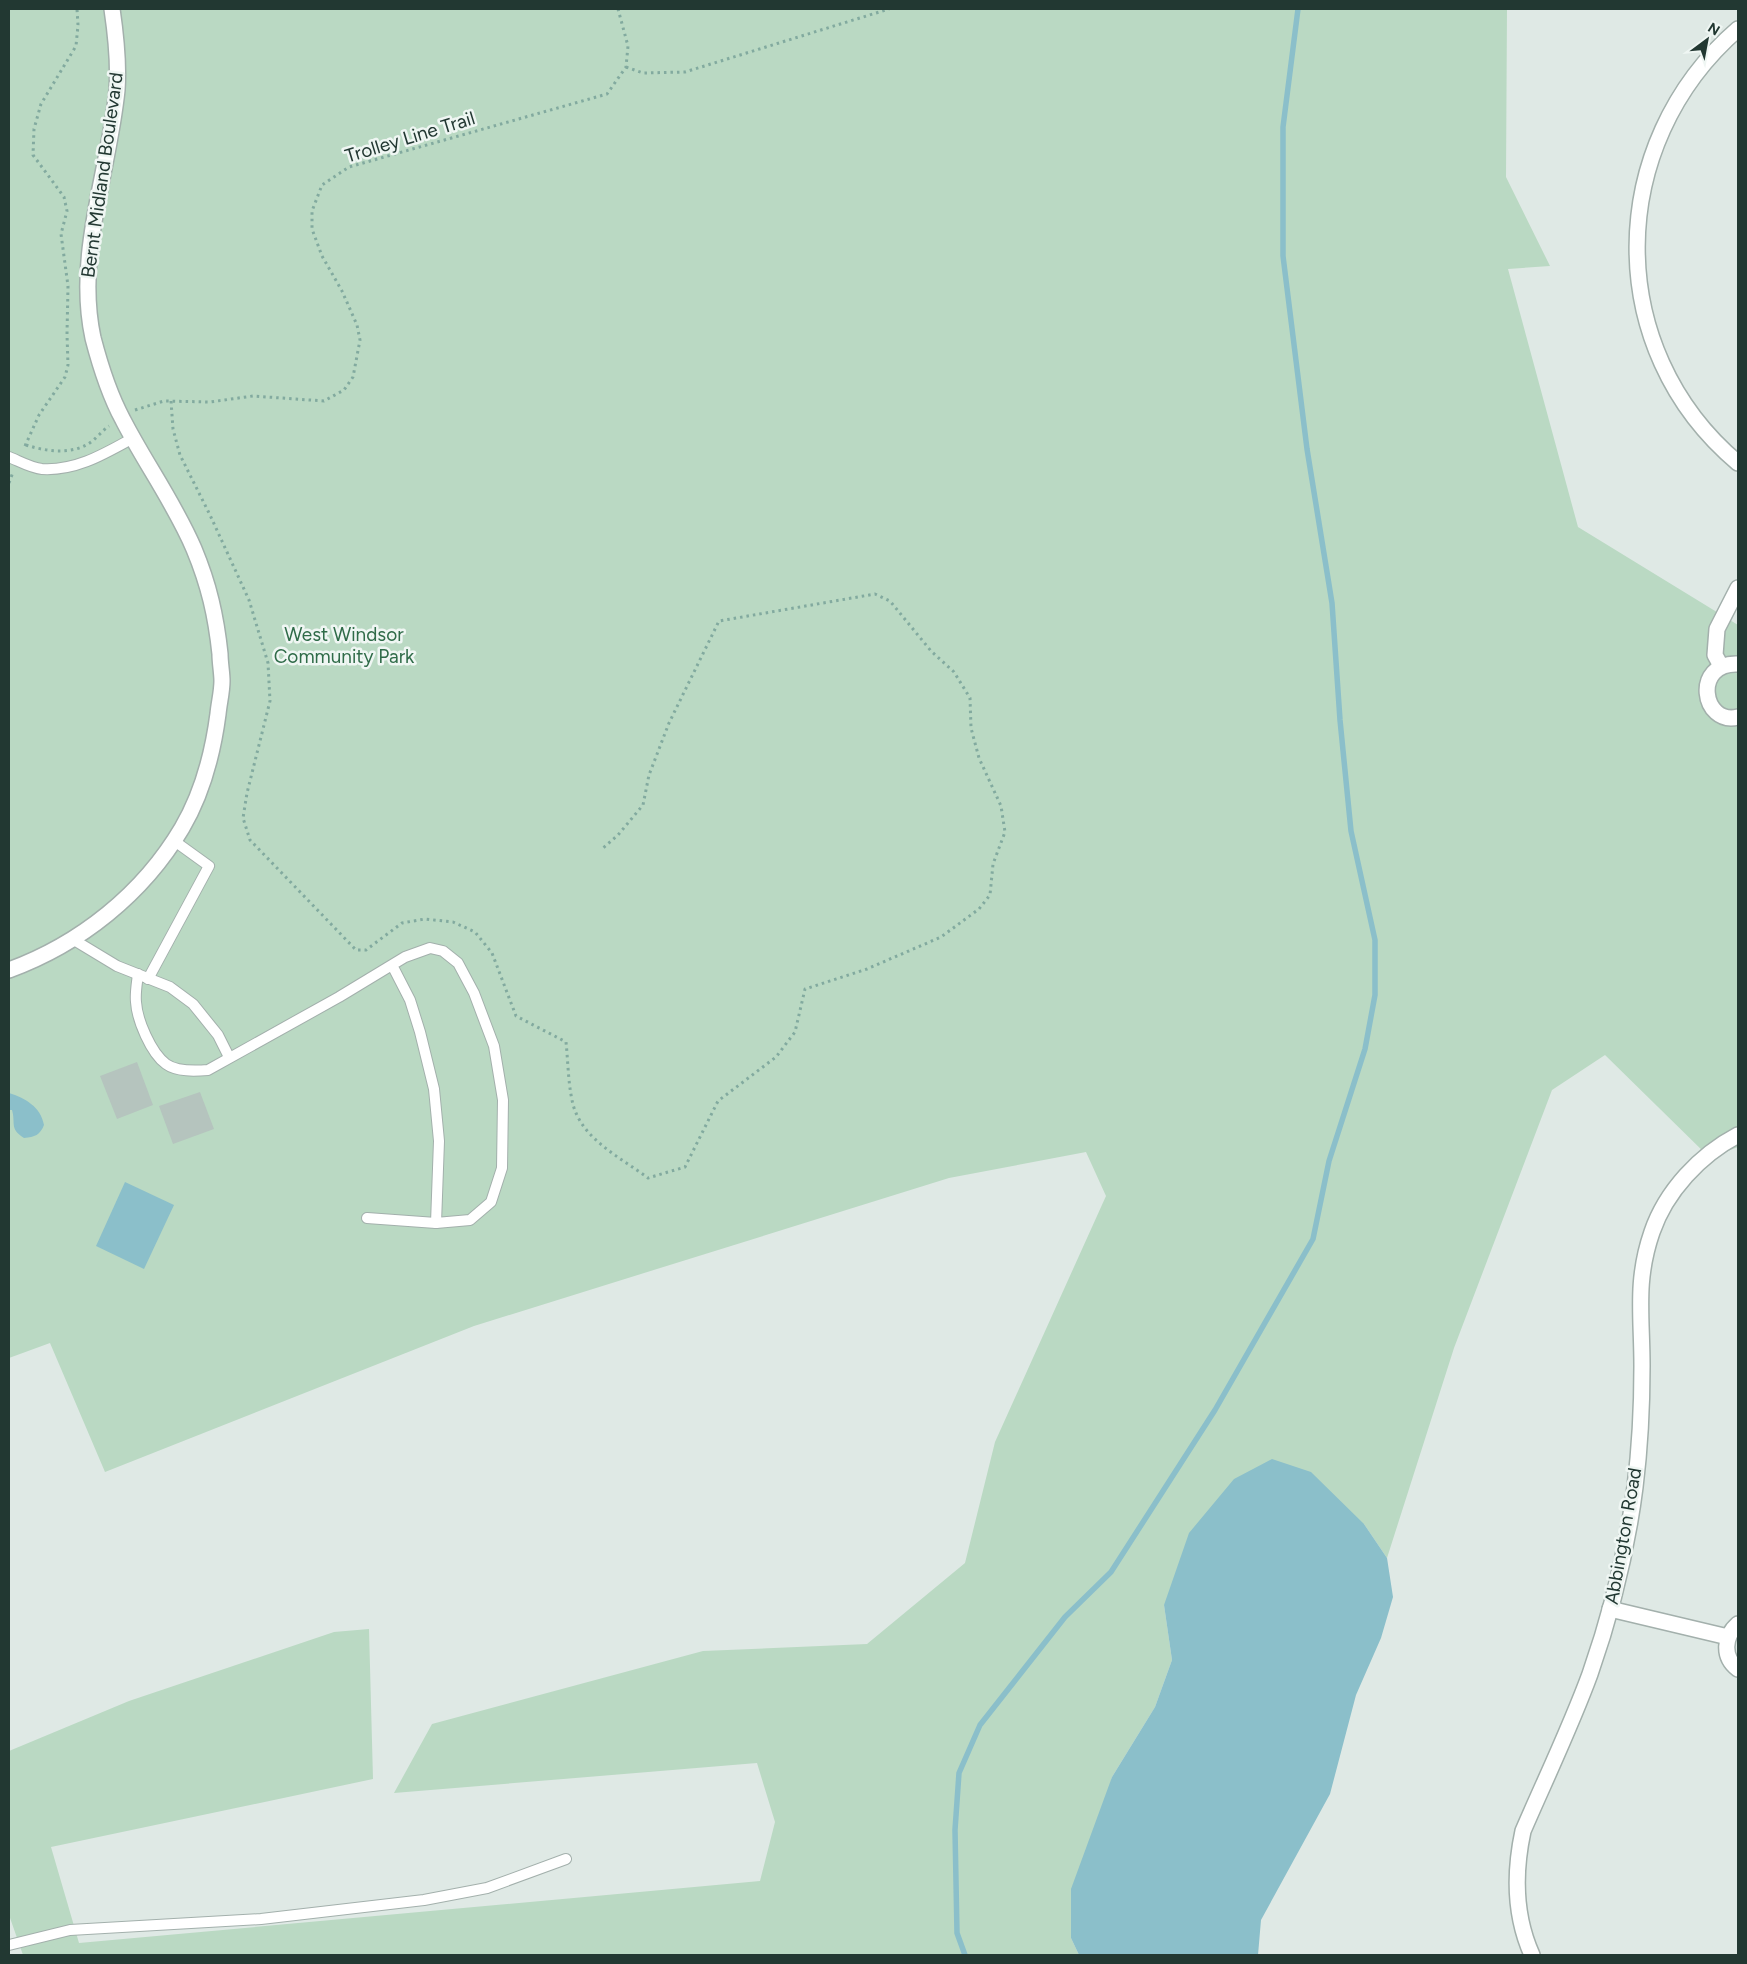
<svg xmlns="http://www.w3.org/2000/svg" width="1747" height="1964" font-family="Figtree,sans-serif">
<rect width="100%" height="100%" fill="#dfe9e5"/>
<polygon fill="#bad9c3" points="9,9 1507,9 1506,177 1550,266 1508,269 1578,527 1738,625 1738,1147 1710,1158 1605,1055 1552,1090 1454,1348 1387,1558 1364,1524 1164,1605 1172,1660 1155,1707 1112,1777 1071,1938 1079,1955 23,1955 9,1915 9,1751 129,1701 334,1632 369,1629 373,1779 51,1847 79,1943 760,1881 775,1822 757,1763 394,1793 432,1724 703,1651 867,1644 965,1563 995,1442 1106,1196 1086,1152 949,1178 474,1326 105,1472 50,1343 9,1358"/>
<g fill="#8bbfca">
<path d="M9,1093C25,1098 41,1107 44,1125C40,1135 35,1137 24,1138C9,1128 16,1124 12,1110H9Z"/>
<polygon points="125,1182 174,1205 144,1269 96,1246"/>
<polygon points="1272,1459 1311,1472 1364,1524 1387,1558 1393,1597 1381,1638 1356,1695 1330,1794 1261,1920 1258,1955 1079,1955 1071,1938 1071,1889 1112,1777 1155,1707 1172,1660 1164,1605 1189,1533 1234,1479"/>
</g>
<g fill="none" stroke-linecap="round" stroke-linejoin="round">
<polyline stroke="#8bbfca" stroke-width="5.5" points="965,1955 957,1933 955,1830 959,1773 980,1725 1065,1617 1111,1572 1215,1410 1313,1239 1329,1161 1365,1049 1375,995 1375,940 1351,831 1340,720 1332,603 1307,449 1283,256 1283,127 1298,9"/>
</g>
<g fill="#b5c4be">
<polygon points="137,1062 153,1105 117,1119 100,1076"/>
<polygon points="200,1092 214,1129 173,1144 159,1106"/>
</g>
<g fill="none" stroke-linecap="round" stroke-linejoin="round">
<g stroke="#a3b0ac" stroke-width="12">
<g id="service">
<path d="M9,457C19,461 31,468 42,469C76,471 104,454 133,438"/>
<polyline points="74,940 117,966 170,987 193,1004 218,1035 229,1057"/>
<path d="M138,974C137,983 135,993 136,1002C137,1020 151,1053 166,1064C177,1072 195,1071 208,1070L339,997L405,957L430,948L443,951L458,963L474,993L494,1046L503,1100L502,1168L491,1202L470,1220L436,1223L439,1141L434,1089L420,1032L410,1000L392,965"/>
<polyline points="148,979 209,866 173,840"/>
<polyline points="367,1218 436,1223"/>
<polyline points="9,1945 70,1930 261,1919 424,1900 487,1888 566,1859"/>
</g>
</g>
<g stroke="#a3b0ac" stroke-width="18">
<g id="minor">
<path d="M1738,29C1605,144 1602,349 1738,463"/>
<path d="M1738,664C1692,662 1702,726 1738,717"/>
<polyline points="1721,666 1715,655 1717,629 1738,588"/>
<path d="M9,970C80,944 143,894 182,828C202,794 213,752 218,714C219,703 222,692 222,681C222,673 220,663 220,654C216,616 209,585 194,549C175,504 145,463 123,420C110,396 100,365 93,338C75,255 109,172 117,90C119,62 116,36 112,9"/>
<polyline points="1610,1609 1728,1637"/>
<path d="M1738,1624C1724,1636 1722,1657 1738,1669"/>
<path d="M1532,1955C1514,1915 1514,1873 1523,1831C1545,1780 1571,1726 1590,1674C1611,1614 1627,1550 1635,1487C1640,1447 1642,1407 1642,1366C1642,1316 1635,1281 1652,1232C1666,1191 1700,1155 1738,1135"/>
</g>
</g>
<g stroke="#82aa9f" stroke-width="3" stroke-dasharray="2.5 4" stroke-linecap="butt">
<polyline points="626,67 643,73 685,72 889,9"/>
<path d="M171,401L173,429L180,455L210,515L249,600L268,663L270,701L247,793L243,818L250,840L356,950H366L402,923L425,919L453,922L475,932L492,953L516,1016L566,1042C568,1061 568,1081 572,1100C579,1138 620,1157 648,1178L685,1167L718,1101L776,1057L795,1032L805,989L867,969L941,937L979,909L990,895L993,864L1005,832L1001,806L979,758L971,728L970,698L954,672L931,651L890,601L875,594L719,621L669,723L649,775L643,805L618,835L602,849"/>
<polyline points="135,410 164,401 210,402 253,396 324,401 344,390 353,377 360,340 357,325 342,291 322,256 312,229 312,211 322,185 349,167 607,94 626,67 628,46 618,9"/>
<path d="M26,445C45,451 69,455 88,444C95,440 102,431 109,426"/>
<polyline points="25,446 39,415 65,377 68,365 67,334 68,286 61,234 67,211 64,197 33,155 34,129 41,104 76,46 78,25 77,9"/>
<polyline points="9,483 13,472"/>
</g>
<use href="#service" stroke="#fff" stroke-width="10"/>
<use href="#minor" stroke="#fff" stroke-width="15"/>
</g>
<g text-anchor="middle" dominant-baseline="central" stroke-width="5" stroke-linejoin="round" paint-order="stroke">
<g font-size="19" fill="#223832" stroke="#eff6f3">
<text transform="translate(410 137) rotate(-17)">Trolley Line Trail</text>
<text transform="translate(102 175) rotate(-82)">Bernt Midland Boulevard</text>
<text transform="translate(1623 1536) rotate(-80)">Abbington Road</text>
</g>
<g font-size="19" fill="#2f6b48" stroke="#eff6f3">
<text x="344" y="634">West Windsor<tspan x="344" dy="22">Community Park</tspan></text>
</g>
</g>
<rect width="1747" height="1964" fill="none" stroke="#223832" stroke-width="20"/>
<g transform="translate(1707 40) rotate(32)" stroke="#eff6f3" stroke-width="4" paint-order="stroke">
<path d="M0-4L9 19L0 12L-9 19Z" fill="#223832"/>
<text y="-8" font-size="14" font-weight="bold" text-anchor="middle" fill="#223832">N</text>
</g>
</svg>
